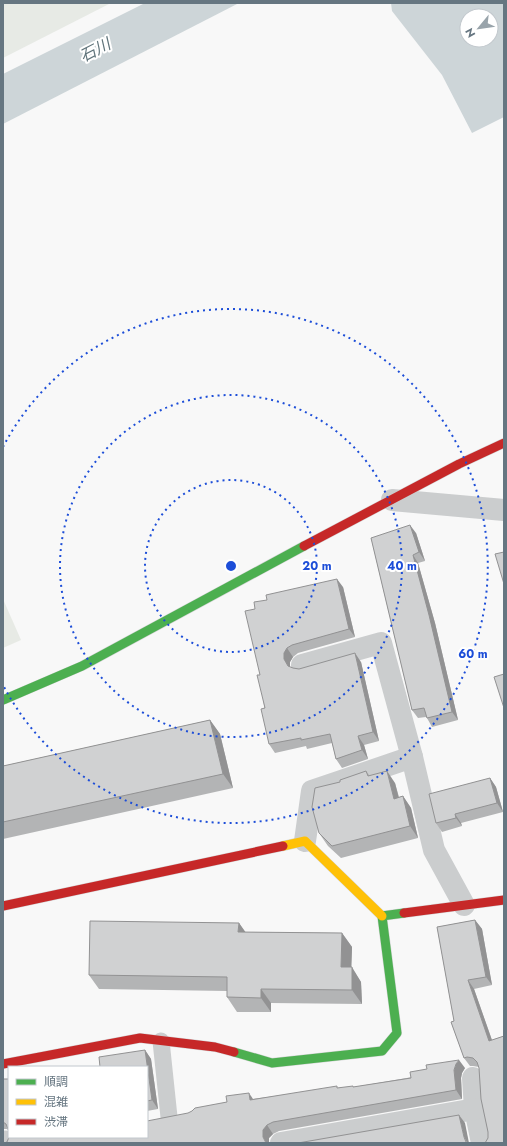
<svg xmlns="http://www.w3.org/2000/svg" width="507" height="1146" font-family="Jost,'Noto Sans JP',sans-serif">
<rect width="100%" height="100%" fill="#f8f8f8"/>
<g fill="#e7eae5">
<polygon points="3,3 111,3 3,58"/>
<polygon points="3,599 21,640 3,648"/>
</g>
<g fill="#cdd5d8" fill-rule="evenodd">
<polygon points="145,3 239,3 3,124 3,74"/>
<path d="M391,3H504V117L472,133L442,75L392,11ZM467,16H491V40H467Z"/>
</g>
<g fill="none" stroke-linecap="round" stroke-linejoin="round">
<g stroke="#d4d5d6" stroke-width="10">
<g id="fast">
<polyline points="3,700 82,666 304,546"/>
<polyline points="234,1052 272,1063 382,1051 397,1033 382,916 404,913"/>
</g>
</g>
<g stroke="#d4d5d6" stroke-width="10">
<polyline id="slow" points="283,846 305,841 382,916"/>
</g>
<g stroke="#d4d5d6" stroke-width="10">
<g id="jam">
<polyline points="304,546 459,464 504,443"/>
<polyline points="3,906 283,846"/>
<polyline points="404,913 504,900"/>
<polyline points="3,1064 140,1038 215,1047 234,1052"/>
</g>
</g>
<g stroke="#cbcdce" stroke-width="17">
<polyline points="161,1041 169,1117"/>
<polyline points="5,1139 6,1143"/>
</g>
<g stroke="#cbcdce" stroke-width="22">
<polyline points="392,500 504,510"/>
<polyline points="302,665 381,643 412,757 434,850 464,905"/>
<polyline points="305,841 312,791 412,757"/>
<polyline points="473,1078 475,1109 482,1143"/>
<polyline points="281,1143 475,1109"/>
</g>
<use href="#fast" stroke="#4caf50" stroke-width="9"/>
<use href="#slow" stroke="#ffc107" stroke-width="9"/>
<use href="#jam" stroke="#c62828" stroke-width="9"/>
</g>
<g fill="#b3b4b5">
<polygon points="416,533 425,561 418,563 435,623 458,720 432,727 427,718 426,717 418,718 412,710 371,538"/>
<polygon points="343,587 355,637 298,653 293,657 290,662 290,667 293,668 299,669 361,662 379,741 364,745 368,759 342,768 336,759 332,743 307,749 306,746 275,753 269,744 260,675 255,609 267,600"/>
<polygon points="210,720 220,734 233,788 3,839 3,766"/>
<polygon points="366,771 370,776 395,783 399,797 403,796 411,808 418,838 341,858 328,846 319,833 340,782"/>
<polygon points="490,778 496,787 503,812 461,823 462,826 442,832 436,823"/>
<polygon points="475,920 482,929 492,985 474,989 492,1040 504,1036 504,1143 485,1143 488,1138 488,1132 481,1099 479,1068 479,1067 473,1066 470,1066 464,1058 451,1022 454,1021 437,927"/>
<polygon points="239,923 245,932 342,933 352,947 351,967 361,982 362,1004 271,1003 271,1012 237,1012 227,997 227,991 99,989 89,975"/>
<polygon points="145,1050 151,1059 158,1109 147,1111 147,1067"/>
<polygon points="465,1068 462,1073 461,1078 462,1099 279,1131 273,1134 269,1138 147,1137 253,1099 338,1088 354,1087"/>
<polygon points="3,1079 9,1131 7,1129 3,1129"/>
</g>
<g fill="#929293">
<polygon points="410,525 416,533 425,561 419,552"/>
<polygon points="413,555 418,563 435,623 458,720 452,712"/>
<polygon points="337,579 343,587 355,637 349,629"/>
<polygon points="287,648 293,657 290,662 290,668 288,666 284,659 284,653"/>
<polygon points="355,653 361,662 379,741 373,732"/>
<polygon points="210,720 220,734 233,788 223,774"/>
<polygon points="358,736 364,745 368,759 362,750"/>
<polygon points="387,771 395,783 402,811 394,799"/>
<polygon points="490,778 496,787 503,812 497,803"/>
<polygon points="403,796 411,808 418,838 410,826"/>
<polygon points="455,814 461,823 462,826 456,818"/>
<polygon points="475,920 482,929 492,985 486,977"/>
<polygon points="239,923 249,937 238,932"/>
<polygon points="342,933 352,947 351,981 341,967"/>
<polygon points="352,967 361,982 362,1004 352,990"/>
<polygon points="468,980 474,989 495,1049 489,1041"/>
<polygon points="261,989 271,1003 271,1012 261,998"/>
<polygon points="145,1050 151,1059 158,1109 152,1100"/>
<polygon points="459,1060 465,1068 462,1073 461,1078 462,1099 456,1090 454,1070 456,1064"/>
<polygon points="249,1093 255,1102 250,1100"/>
<polygon points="459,1115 465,1123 469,1143 467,1143 464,1137"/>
<polygon points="267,1125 273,1134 269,1138 269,1143 266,1143 263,1137 263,1130"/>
</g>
<g fill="#d0d1d2" stroke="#929293">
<polygon points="410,525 419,552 413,555 429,615 452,712 427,718 424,708 412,710 371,538"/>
<polygon points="504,552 504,584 495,554"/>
<polygon points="337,579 349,629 292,645 287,648 284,653 284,659 288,666 293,668 299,669 355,653 373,732 358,736 362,750 336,759 330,734 301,740 301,738 269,744 261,709 265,708 257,675 260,675 245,611 255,609 254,602 267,600 266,595"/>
<polygon points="504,674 504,708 494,677"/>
<polygon points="210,720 223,774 3,822 3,766"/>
<polygon points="366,771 368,776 387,771 394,799 403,796 410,826 332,846 319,833 312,807 315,788 340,782 340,780"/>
<polygon points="490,778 497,803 455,814 456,818 436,823 429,794"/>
<polygon points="475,920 486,977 468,980 489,1041 504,1036 504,1143 485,1143 488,1138 488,1132 481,1099 479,1068 477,1062 473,1058 467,1057 464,1058 451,1022 454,1021 437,927"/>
<polygon points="90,921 239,923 238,932 342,933 341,967 352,967 352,990 261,989 261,998 227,997 227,977 89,975"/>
<polygon points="145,1050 152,1100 147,1101 147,1067 100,1067 99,1057"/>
<polygon points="459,1060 456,1064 454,1070 456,1090 273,1122 267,1125 263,1130 263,1137 266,1143 4,1143 7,1142 9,1137 147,1137 147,1121 188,1113 192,1111 195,1108 227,1102 226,1096 249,1093 250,1100 337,1086 337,1088 353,1086 353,1087 411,1078 410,1072 427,1069 426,1065"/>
<polygon points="3,1079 9,1079 9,1131 6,1124 3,1122"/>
<polygon points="459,1115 464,1137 466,1142 467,1143 298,1143"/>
</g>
<g fill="none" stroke="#1d4ed8" stroke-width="2" stroke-dasharray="2 4">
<circle cx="231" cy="566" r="86"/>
<circle cx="231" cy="566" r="171"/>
<path d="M3 447A257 257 0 1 1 3 685"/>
</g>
<g text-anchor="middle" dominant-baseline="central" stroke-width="4" stroke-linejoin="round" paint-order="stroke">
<g font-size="16" font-style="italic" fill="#60747b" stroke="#fff">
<text transform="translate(95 50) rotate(-27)">石川</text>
</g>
</g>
<circle cx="231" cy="566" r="6" fill="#1d4ed8" stroke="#fff" stroke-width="2"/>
<g font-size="12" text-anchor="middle" font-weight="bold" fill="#1d4ed8" stroke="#fff" stroke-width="4" stroke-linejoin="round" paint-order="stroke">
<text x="317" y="570">20 m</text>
<text x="402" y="570">40 m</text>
<text x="473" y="658">60 m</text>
</g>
<rect width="507" height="1146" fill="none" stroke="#667681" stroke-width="8"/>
<rect x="8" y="1066" width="140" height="72" fill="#ffffff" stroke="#c2c8cd"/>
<rect x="16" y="1079" width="20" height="6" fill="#4caf50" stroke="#c2c8cd"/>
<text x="44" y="1086" font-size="12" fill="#667681">順調</text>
<rect x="16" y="1099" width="20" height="6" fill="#ffc107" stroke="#c2c8cd"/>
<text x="44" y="1106" font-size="12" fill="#667681">混雑</text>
<rect x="16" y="1119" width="20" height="6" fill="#c62828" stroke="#c2c8cd"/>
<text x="44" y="1126" font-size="12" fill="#667681">渋滞</text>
<g transform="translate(479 28) rotate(241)"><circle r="19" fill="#ffffff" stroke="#c2c8cd"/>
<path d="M0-3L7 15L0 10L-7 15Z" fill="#99a4ab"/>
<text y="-6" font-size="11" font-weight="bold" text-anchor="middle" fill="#667681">N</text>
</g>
</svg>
